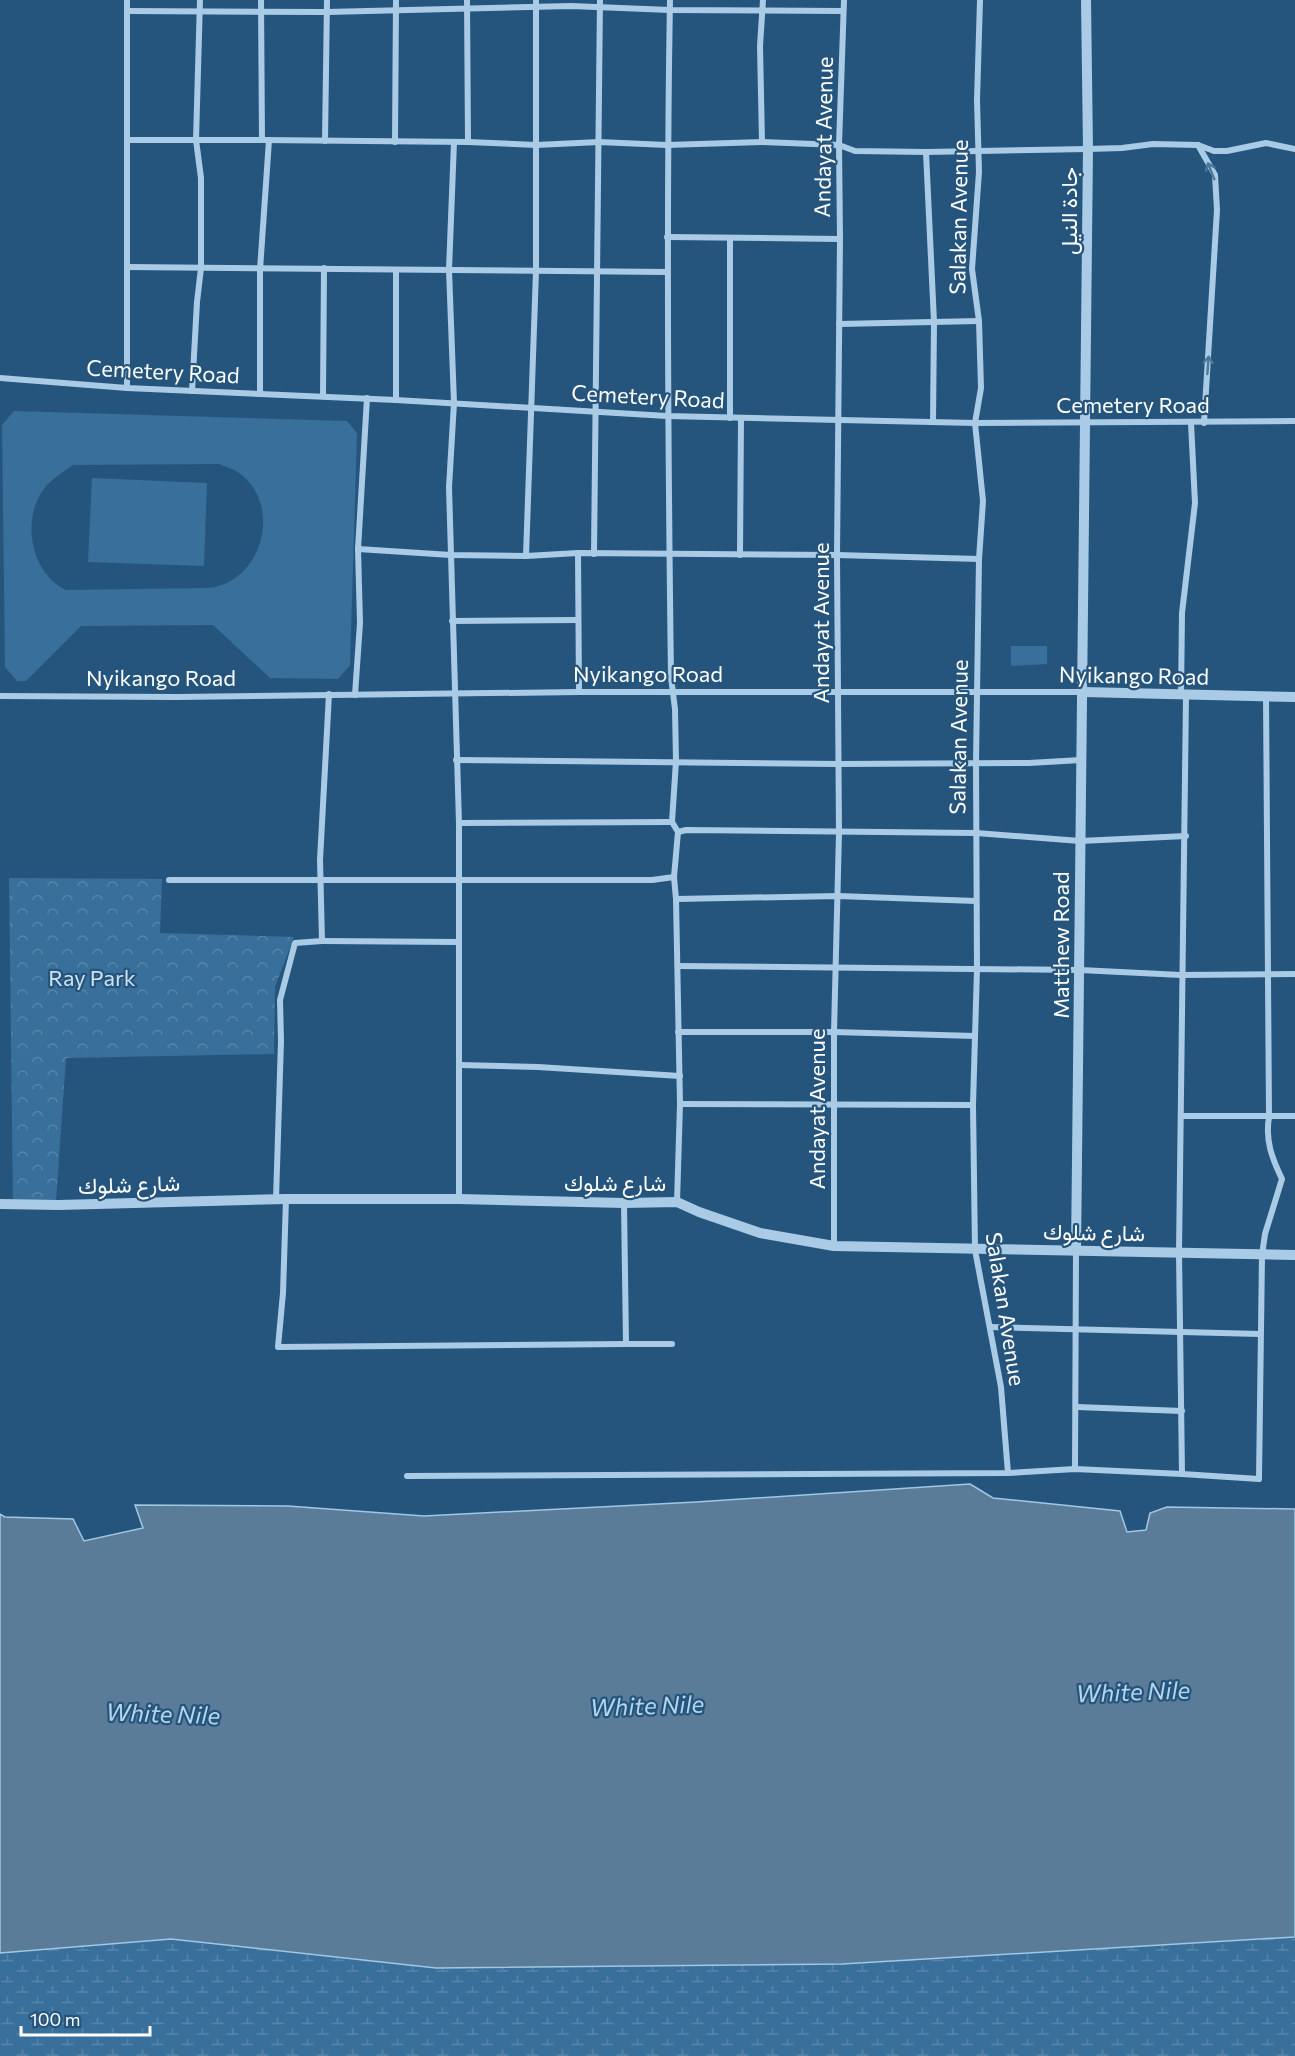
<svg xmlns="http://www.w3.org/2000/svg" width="1295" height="2056" font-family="Commissioner,Vazirmatn,sans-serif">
<defs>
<pattern id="forest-crowns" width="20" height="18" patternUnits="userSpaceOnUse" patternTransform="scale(1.5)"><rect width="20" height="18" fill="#396f9b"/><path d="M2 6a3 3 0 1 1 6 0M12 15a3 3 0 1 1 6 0" fill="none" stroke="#5785aa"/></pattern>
<pattern id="wetland-marsh" width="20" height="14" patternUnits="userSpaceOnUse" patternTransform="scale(1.5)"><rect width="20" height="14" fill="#396f9b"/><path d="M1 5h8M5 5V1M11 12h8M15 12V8" fill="none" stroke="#5785aa"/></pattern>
</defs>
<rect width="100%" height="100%" fill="#25557d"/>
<g fill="#396f9b" fill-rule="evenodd">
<path d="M14,411L347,421L357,433L350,665L338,679L270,678L213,625L81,626L26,681H17L5,667L2,425ZM219,464C224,466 231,468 236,471C285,502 263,583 208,588L66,590C32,574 22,524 41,493C48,481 62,473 73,465Z"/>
<polygon points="92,478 207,483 204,566 88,562"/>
<polygon points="1011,646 1047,646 1047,664 1011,666"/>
</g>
<polygon fill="url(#forest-crowns)" points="9,878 162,879 160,933 294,937 275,987 274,1054 66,1058 56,1201 13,1201"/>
<polygon fill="url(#wetland-marsh)" points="1295,1937 1295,2056 0,2056 0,1953 171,1939 436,1968 842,1964"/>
<polygon fill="#5a7c98" stroke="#9fc7e6" stroke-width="1.5" points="970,1484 993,1498 1120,1511 1127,1532 1146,1530 1150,1513 1167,1507 1295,1509 1295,1937 842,1964 436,1968 171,1939 0,1953 0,1514 5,1517 73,1519 84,1541 143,1528 135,1505 288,1506 424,1516 696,1502"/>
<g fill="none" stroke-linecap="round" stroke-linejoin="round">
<g stroke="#aacbe5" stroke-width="6">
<polyline points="261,0 262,140"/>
<polyline points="467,0 468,142"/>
<path d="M670,0C666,226 668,451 671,677L675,709L676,761L672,822L678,832L674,877L676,899L680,1104L677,1202"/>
<polyline points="980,0 977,100 979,172 972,269 979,321 981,388 975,423 983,501 979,559 976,763 977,969 973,1105 975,1250 1001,1387 1008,1473"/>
<polyline points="127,11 327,12 571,6 670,10 843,11"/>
<polyline points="127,140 262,140 468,142 536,145 599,142 667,145 762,142 839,145 855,151 926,152 1088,149 1122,148 1153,144 1198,145 1214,151 1227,151 1266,143 1295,149"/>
<polyline points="325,141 327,0"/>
<polyline points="395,142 396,0"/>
<polyline points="454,142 449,270 454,403 449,487 459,823 459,1199"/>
<polyline points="762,142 760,46 763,0"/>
<polyline points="1198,145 1215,175 1217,210 1204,423"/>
<polyline points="926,152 934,322 933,422"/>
<polyline points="667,237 840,239"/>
<polyline points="127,267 667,272"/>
<polyline points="396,270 396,400"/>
<polyline points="839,324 979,321"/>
<polyline points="0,378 127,388 396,400 667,416 975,423 1295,421"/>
<polyline points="127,388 127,0"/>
<polyline points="192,391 197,302 201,268 201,178 196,140 200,0"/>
<polyline points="260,394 260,270 269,140"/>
<polyline points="323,396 324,268"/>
<polyline points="730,418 730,239"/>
<polyline points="358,549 451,555 526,556 578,553 837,555 979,559"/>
<polyline points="578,553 579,692"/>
<polyline points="594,554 600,0"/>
<polyline points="740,555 741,418"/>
<polyline points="526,556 536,271 536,0"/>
<polyline points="452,621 578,620"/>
<polyline points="355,695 360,623 358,549 367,398"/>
<polyline points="1181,695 1182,613 1195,503 1191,423"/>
<polyline points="0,696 176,697 579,692 1083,692"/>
<polyline points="456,760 839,764 1029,763 1081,760"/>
<polyline points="459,823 672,822"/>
<polyline points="678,832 686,830 976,833 1080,841 1186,836"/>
<polyline points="169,880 652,880 674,877"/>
<polyline points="676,899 838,896 976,901"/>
<polyline points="322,941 459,942"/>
<polyline points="678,966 1080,970 1181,975 1295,974"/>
<polyline points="678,1032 834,1032 975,1036"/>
<polyline points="460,1065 538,1067 680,1076"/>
<polyline points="680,1104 973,1105"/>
<polyline points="1181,1116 1295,1116"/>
<polyline points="276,1199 281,1041 280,1000 295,943 322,941 320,860 329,694"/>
<polyline points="286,1199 283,1293 278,1347 626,1344"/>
<polyline points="624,1203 626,1344 672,1344"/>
<polyline points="834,1246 834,1032 839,833 837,555 840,239 839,145 844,0"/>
<polyline points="990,1327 1260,1334"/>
<polyline points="1077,1407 1182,1411"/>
<polyline points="1075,1469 1076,1251"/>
<path d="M1182,1474L1259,1479L1262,1255L1265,1234L1282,1179C1272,1158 1265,1141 1269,1117L1266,696"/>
<polyline points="407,1476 1008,1473 1075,1469 1182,1474 1179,1253 1186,696"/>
</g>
<g stroke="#aacbe5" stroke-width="10">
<polyline points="1083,692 1295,697"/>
<polyline points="0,1204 59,1205 286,1199 459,1199 624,1203 677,1202 699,1212 760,1233 834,1246 1295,1255"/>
<polyline points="1076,1251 1088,149 1086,0"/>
</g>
</g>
<defs><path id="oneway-shaft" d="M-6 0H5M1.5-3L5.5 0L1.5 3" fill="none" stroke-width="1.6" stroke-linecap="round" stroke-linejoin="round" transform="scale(1.5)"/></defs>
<g stroke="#4d789c">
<use href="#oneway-shaft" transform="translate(1211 171) rotate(-112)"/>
<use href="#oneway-shaft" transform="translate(1208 365) rotate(-86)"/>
</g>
<g text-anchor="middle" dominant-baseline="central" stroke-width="4.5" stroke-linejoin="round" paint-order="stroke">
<g font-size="22" fill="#fff" stroke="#25557d">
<text transform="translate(823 137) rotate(-89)">Andayat Avenue</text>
<text transform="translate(1068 211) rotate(-90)">جادة النيل</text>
<text transform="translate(958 217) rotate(-89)">Salakan Avenue</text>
<text transform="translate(163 371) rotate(3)">Cemetery Road</text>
<text transform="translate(648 396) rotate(3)">Cemetery Road</text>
<text x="1133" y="404">Cemetery Road</text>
<text transform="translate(820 623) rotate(-90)">Andayat Avenue</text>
<text x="648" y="673">Nyikango Road</text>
<text transform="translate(1134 675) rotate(1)">Nyikango Road</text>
<text x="161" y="677">Nyikango Road</text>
<text transform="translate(958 737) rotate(-89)">Salakan Avenue</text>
<text transform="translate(1060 945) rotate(-90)">Matthew Road</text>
<text transform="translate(816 1109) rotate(-90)">Andayat Avenue</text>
<text x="615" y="1182">شارع شلوك</text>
<text transform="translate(129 1184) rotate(-2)">شارع شلوك</text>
<text transform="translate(1094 1232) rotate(1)">شارع شلوك</text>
<text transform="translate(1006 1309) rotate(81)">Salakan Avenue</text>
</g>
<g font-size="22" fill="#cde3f4" stroke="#25557d">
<text x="92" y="977">Ray Park</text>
</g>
<g font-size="24" font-style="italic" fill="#b5d5ed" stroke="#25557d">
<text transform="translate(1133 1691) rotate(-2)">White Nile</text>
<text transform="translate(647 1705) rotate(-2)">White Nile</text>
<text transform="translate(163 1713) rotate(2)">White Nile</text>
</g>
</g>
<path d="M21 2026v9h129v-9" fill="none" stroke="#ffffff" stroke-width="3"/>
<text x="30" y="2026" font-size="18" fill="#ffffff" stroke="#25557d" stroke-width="4.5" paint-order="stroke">100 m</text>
</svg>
